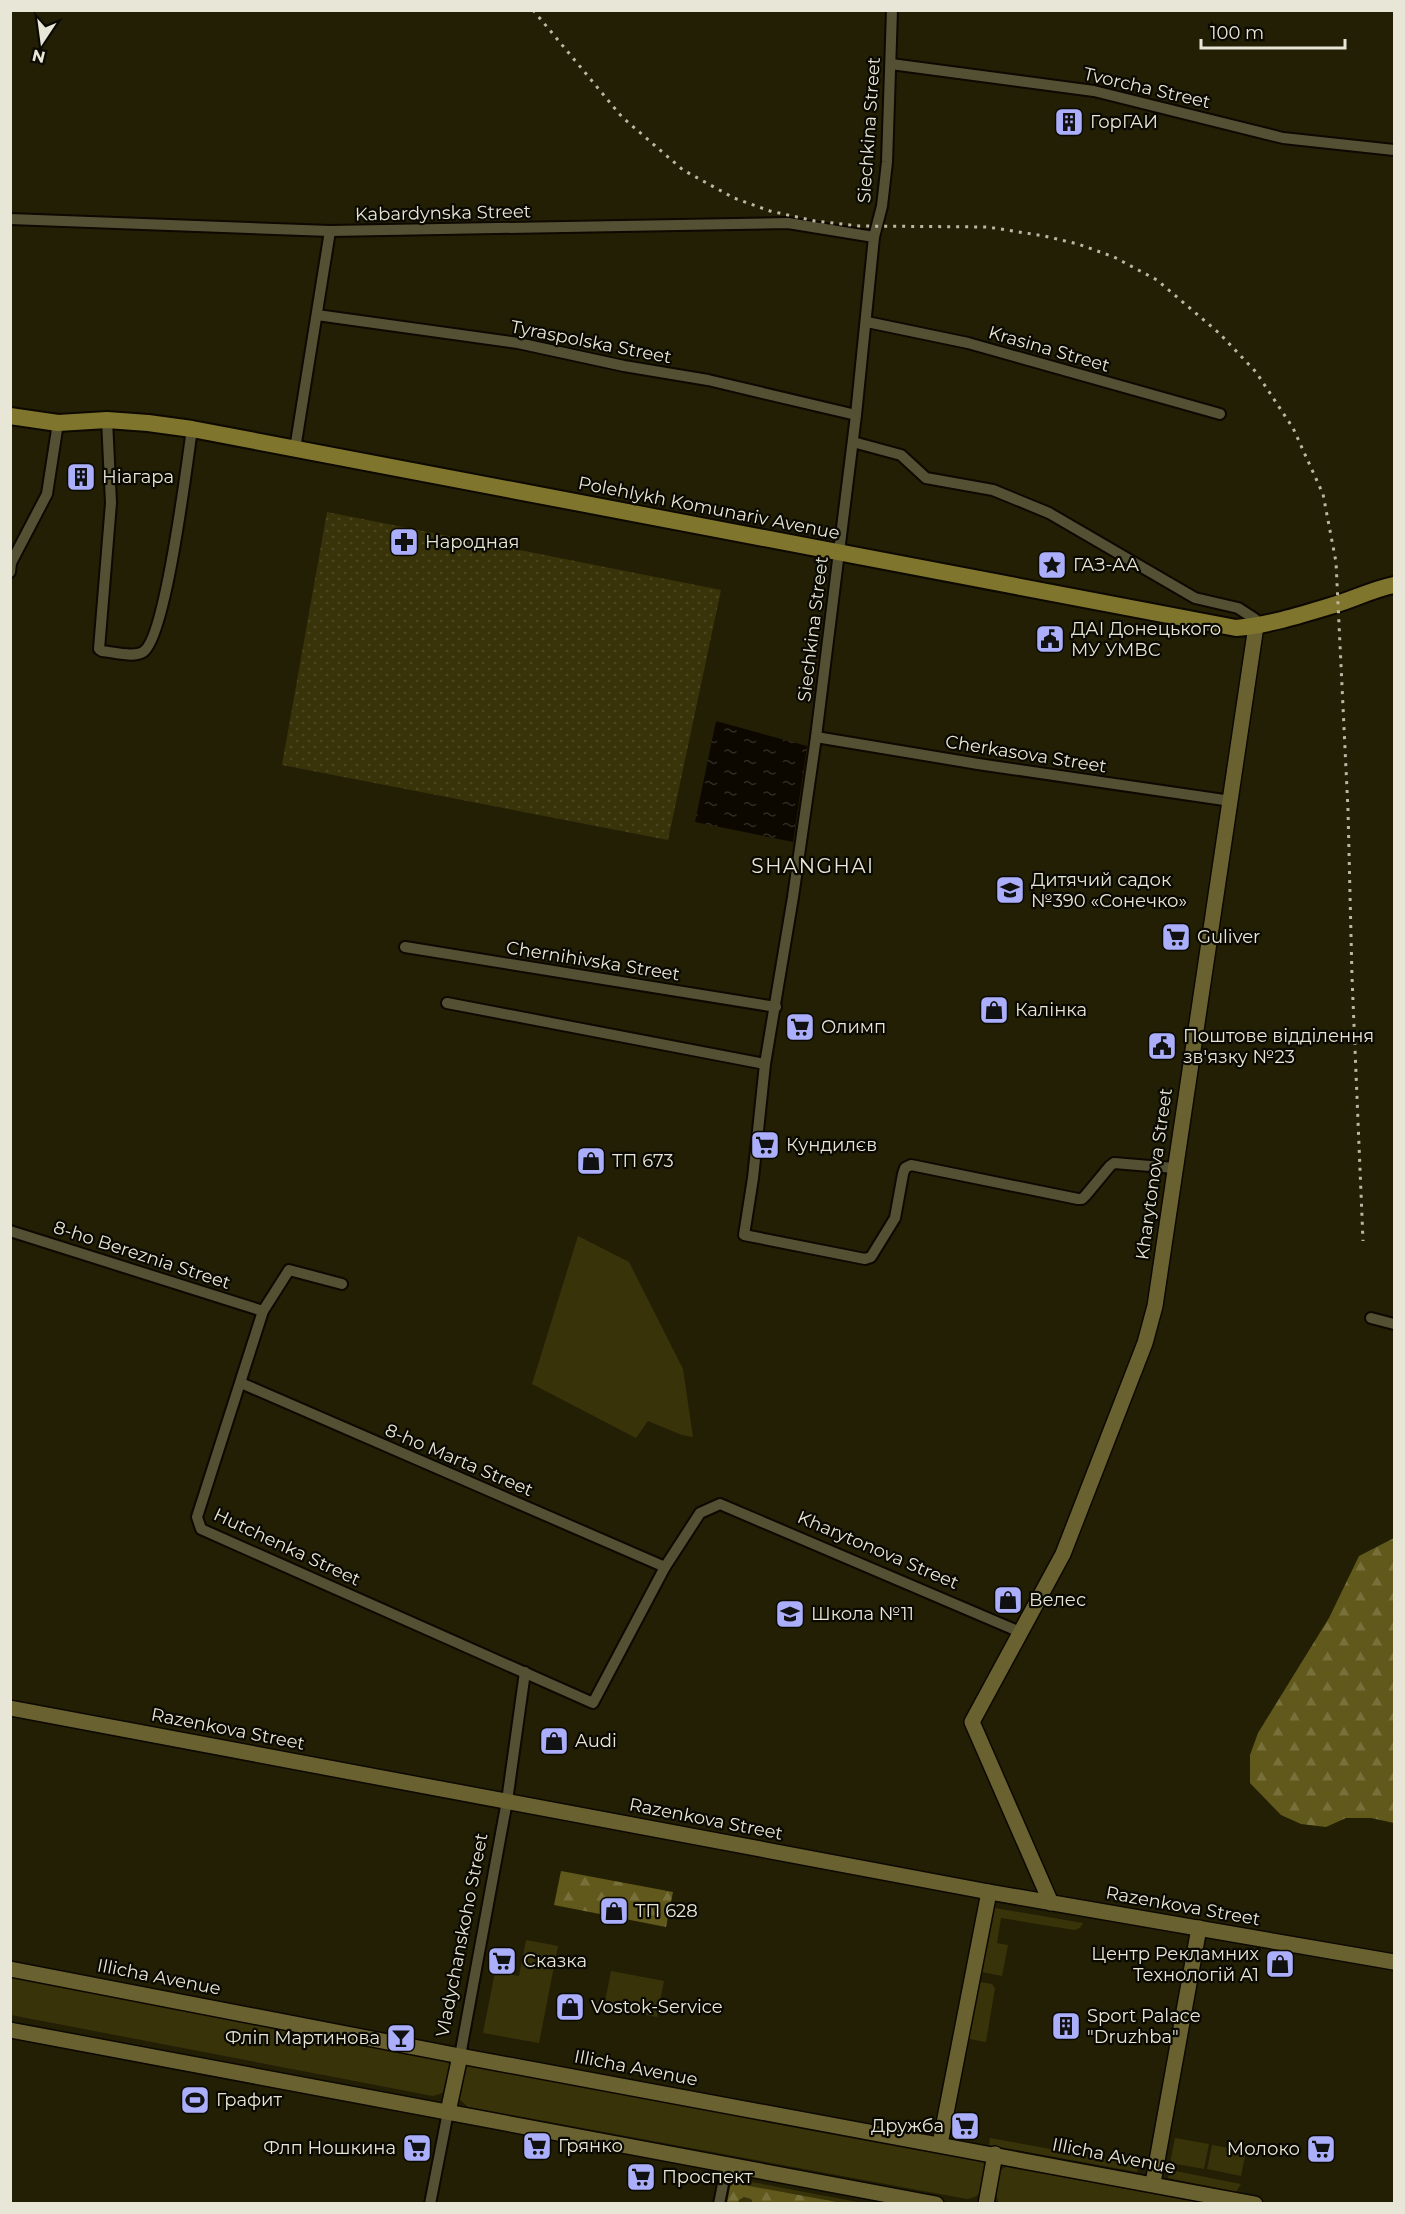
<svg xmlns="http://www.w3.org/2000/svg" width="1405" height="2214" font-family="Montserrat,sans-serif">
<defs>
<pattern id="forest-firs" width="22" height="20" patternUnits="userSpaceOnUse" patternTransform="scale(1.5)"><rect width="22" height="20" fill="#61581b"/><path d="M5 1l3.5 6h-7zM16 11l3.5 6h-7z" fill="#78703b"/></pattern>
<pattern id="park-dots" width="8" height="8" patternUnits="userSpaceOnUse" patternTransform="scale(1.5)"><rect width="8" height="8" fill="#39330a"/><path d="M2 2h.1M6 6h.1" fill="none" stroke="#4c4721" stroke-width="1.8" stroke-linecap="round"/></pattern>
<pattern id="water-ripples" width="26" height="14" patternUnits="userSpaceOnUse" patternTransform="scale(1.5)"><rect width="26" height="14" fill="#0c0800"/><path d="M2 4q2-2 4 0t4 0M15 11q2-2 4 0t4 0" fill="none" stroke="#2f2c24"/></pattern>
</defs>
<rect width="100%" height="100%" fill="#231f05"/>
<g fill="#39330a">
<polygon points="578,1236 629,1262 683,1369 693,1437 682,1435 648,1421 636,1438 532,1384"/>
<polygon points="995,1908 1083,1923 1080,1928 1074,1930 1001,1918 997,1943 1008,1945 1002,1976 982,1972"/>
<polygon points="526,1940 558,1946 539,2043 483,2033 495,1972 519,1976"/>
<polygon points="611,1971 664,1981 657,2017 604,2007"/>
<polygon points="10,1975 445,2060 451,2066 445,2092 433,2096 11,2015"/>
<polygon points="980,1982 992,1984 995,1988 986,2042 969,2039"/>
<path d="M468,2065H475L974,2160L983,2162L987,2169C983,2185 986,2196 967,2199L468,2107L459,2099L463,2071Z"/>
<polygon points="990,2138 1138,2165 1137,2172 989,2145"/>
<polygon points="1175,2138 1209,2144 1204,2169 1170,2163"/>
<polygon points="1212,2145 1246,2151 1241,2176 1207,2169"/>
<path d="M1006,2167L1204,2203L1000,2204C993,2194 993,2170 1006,2167Z"/>
<polygon points="1170,2170 1241,2184 1236,2192 1168,2178"/>
<polygon points="736,2179 863,2203 731,2204"/>
</g>
<g fill="url(#forest-firs)">
<polygon points="1394,1538 1394,1823 1371,1818 1346,1818 1326,1827 1301,1824 1281,1815 1250,1783 1250,1755 1258,1733 1329,1618 1359,1556"/>
<polygon points="561,1871 673,1892 666,1927 554,1905"/>
<polygon points="733,2183 842,2203 753,2203 751,2199 744,2197 739,2200 738,2203 727,2203 730,2187"/>
</g>
<polygon fill="url(#park-dots)" points="327,512 721,590 668,840 282,765"/>
<polygon fill="url(#water-ripples)" points="716,721 807,746 793,842 695,822"/>
<g fill="none" stroke-linecap="round" stroke-linejoin="round">
<g stroke="#0d0800" stroke-width="14">
<g id="street">
<polyline points="892,10 887,162 882,206 874,237 856,415 816,737 793,897 765,1064 753,1178 744,1235 865,1259 871,1257 895,1218 903,1174 905,1168 911,1165 1078,1199 1082,1199 1086,1195 1110,1166 1114,1163 1174,1168"/>
<polyline points="891,64 1094,91 1283,138 1394,150"/>
<polyline points="10,219 330,231 788,223 874,237"/>
<polyline points="317,315 518,343 624,366 708,380 856,415"/>
<polyline points="867,322 968,343 1220,414"/>
<path d="M107,420L111,503L99,649L102,651C113,652 133,658 143,652C166,638 187,462 192,429"/>
<polyline points="853,442 901,455 926,478 993,490 1049,513 1195,598 1238,608 1255,619 1256,626"/>
<polyline points="295,449 330,231"/>
<polyline points="10,572 11,563 47,494 58,423"/>
<polyline points="816,737 978,764 1231,801"/>
<polyline points="405,947 776,1007"/>
<polyline points="447,1003 765,1064"/>
<polyline points="10,1231 263,1311"/>
<polyline points="342,1284 289,1270 263,1311 197,1517 201,1529 593,1703 665,1567 700,1513 720,1504 1020,1632"/>
<polyline points="1371,1318 1394,1324"/>
<polyline points="241,1383 665,1567"/>
<polyline points="460,2056 507,1801 525,1672"/>
<polyline points="430,2204 448,2112"/>
<polyline points="719,2204 727,2164"/>
</g>
</g>
<g stroke="#0d0800" stroke-width="18">
<g id="secondary">
<polyline points="10,1708 989,1892 1394,1962"/>
<polyline points="1051,1903 972,1722 1063,1554 1145,1343 1155,1306 1256,626"/>
<polyline points="10,1969 460,2056 1255,2204"/>
<polyline points="10,2030 936,2204"/>
<polyline points="448,2112 460,2056"/>
<polyline points="940,2144 989,1892"/>
<polyline points="1153,2183 1199,1928"/>
<polyline points="986,2204 995,2154"/>
</g>
</g>
<g stroke="#0d0800" stroke-width="20">
<path id="primary" d="M10,416L58,423L107,420L148,423L192,429L1236,628C1270,625 1304,614 1337,604C1356,598 1374,589 1394,585"/>
</g>
<use href="#street" stroke="#545034" stroke-width="10"/>
<use href="#secondary" stroke="#696230" stroke-width="15"/>
<use href="#primary" stroke="#7f752c" stroke-width="16"/>
<polyline stroke="#bab8a5" stroke-width="3" stroke-dasharray="3 6" stroke-linecap="butt" points="533,10 622,117 683,170 734,198 770,211 815,221 859,226 988,227 1044,236 1078,244 1114,257 1157,280 1219,333 1256,372 1293,428 1323,494 1336,562 1348,810 1352,977 1363,1241"/>
</g>
<defs>
<g id="building-square" transform="scale(1.5)"><rect x="-9" y="-9" width="18" height="18" rx="4" fill="#abaffb" stroke="#0a0902"/><path d="M-4-6H4V6H1V3H-1V6H-4ZM-2.5-4.3h1.7v1.8h-1.7ZM.8-4.3h1.7v1.8H.8ZM-2.5-1h1.7V.8h-1.7ZM.8-1h1.7V.8H.8Z" fill="#111"/></g>
<g id="pharmacy-square" transform="scale(1.5)"><rect x="-9" y="-9" width="18" height="18" rx="4" fill="#abaffb" stroke="#0a0902"/><path d="M-2-6h4v4h4v4h-4v4h-4v-4h-4v-4h4Z" fill="#111"/></g>
<g id="sight-square" transform="scale(1.5)"><rect x="-9" y="-9" width="18" height="18" rx="4" fill="#abaffb" stroke="#0a0902"/><path d="M0-6L1.8-2.2L6-1.7L2.9 1.2L3.7 5.4L0 3.3L-3.7 5.4L-2.9 1.2L-6-1.7L-1.8-2.2Z" fill="#111"/></g>
<g id="civic-square" transform="scale(1.5)"><rect x="-9" y="-9" width="18" height="18" rx="4" fill="#abaffb" stroke="#0a0902"/><path d="M-.6-6.5H3V-4.5H.6V-3L4-1V1h2V6H-6V1h2V-1L-.6-3ZM-1.2 2.5V6h2.4V2.5Z" fill="#111"/></g>
<g id="school-square" transform="scale(1.5)"><rect x="-9" y="-9" width="18" height="18" rx="4" fill="#abaffb" stroke="#0a0902"/><path d="M0-5L7-2L0 1L-7-2ZM-4 1L0 2.5L4 1V4Q0 6-4 4Z" fill="#111"/></g>
<g id="supermarket-square" transform="scale(1.5)"><rect x="-9" y="-9" width="18" height="18" rx="4" fill="#abaffb" stroke="#0a0902"/><path d="M-6-5.5h2.5l.6 2H6L4.5 2H-2.5L-4.4-4H-6ZM-1.5 3.2a1.3 1.3 0 1 0 .1 0ZM3 3.2a1.3 1.3 0 1 0 .1 0Z" fill="#111"/></g>
<g id="shop-square" transform="scale(1.5)"><rect x="-9" y="-9" width="18" height="18" rx="4" fill="#abaffb" stroke="#0a0902"/><path d="M-5-2.5h2.3a2.7 3.5 0 0 1 5.4 0H5L5.5 6h-11ZM-1.5-2.5h3a1.5 2.3 0 0 0-3 0Z" fill="#111"/></g>
<g id="bar-square" transform="scale(1.5)"><rect x="-9" y="-9" width="18" height="18" rx="4" fill="#abaffb" stroke="#0a0902"/><path d="M-6-5H6L.8 .8V4.5H3.5V6h-7V4.5H-.8V.8Z" fill="#111"/></g>
<g id="stadium-square" transform="scale(1.5)"><rect x="-9" y="-9" width="18" height="18" rx="4" fill="#abaffb" stroke="#0a0902"/><path d="M0-5a6.5 5 0 1 0 0 10a6.5 5 0 1 0 0-10ZM-3.5-1.8h7v3.6h-7Z" fill="#111"/></g>
</defs>
<g fill-rule="evenodd">
<use href="#building-square" x="1069" y="122"/>
<use href="#building-square" x="81" y="477"/>
<use href="#pharmacy-square" x="404" y="542"/>
<use href="#sight-square" x="1052" y="565"/>
<use href="#civic-square" x="1050" y="639"/>
<use href="#school-square" x="1010" y="890"/>
<use href="#supermarket-square" x="1176" y="937"/>
<use href="#shop-square" x="994" y="1010"/>
<use href="#supermarket-square" x="800" y="1027"/>
<use href="#civic-square" x="1162" y="1046"/>
<use href="#supermarket-square" x="765" y="1145"/>
<use href="#shop-square" x="591" y="1161"/>
<use href="#shop-square" x="1008" y="1600"/>
<use href="#school-square" x="790" y="1614"/>
<use href="#shop-square" x="554" y="1741"/>
<use href="#shop-square" x="614" y="1911"/>
<use href="#supermarket-square" x="502" y="1961"/>
<use href="#shop-square" x="1280" y="1964"/>
<use href="#shop-square" x="570" y="2007"/>
<use href="#building-square" x="1066" y="2026"/>
<use href="#bar-square" x="401" y="2038"/>
<use href="#stadium-square" x="195" y="2100"/>
<use href="#supermarket-square" x="965" y="2126"/>
<use href="#supermarket-square" x="537" y="2146"/>
<use href="#supermarket-square" x="417" y="2148"/>
<use href="#supermarket-square" x="1321" y="2149"/>
<use href="#supermarket-square" x="641" y="2177"/>
</g>
<g text-anchor="middle" dominant-baseline="central" stroke-width="4.5" stroke-linejoin="round" paint-order="stroke">
<g font-size="18" fill="#e8e6d6" stroke="#0a0902">
<text transform="translate(1147 88) rotate(13)">Tvorcha Street</text>
<text transform="translate(869 130) rotate(-86)">Siechkina Street</text>
<text transform="translate(443 213) rotate(-1)">Kabardynska Street</text>
<text transform="translate(591 342) rotate(11)">Tyraspolska Street</text>
<text transform="translate(1049 349) rotate(16)">Krasina Street</text>
<text transform="translate(709 508) rotate(11)">Polehlykh Komunariv Avenue</text>
<text transform="translate(813 629) rotate(-83)">Siechkina Street</text>
<text transform="translate(1026 754) rotate(9)">Cherkasova Street</text>
<text transform="translate(593 961) rotate(9)">Chernihivska Street</text>
<text transform="translate(1154 1174) rotate(-82)">Kharytonova Street</text>
<text transform="translate(142 1255) rotate(18)">8-ho Bereznia Street</text>
<text transform="translate(459 1460) rotate(23)">8-ho Marta Street</text>
<text transform="translate(287 1547) rotate(25)">Hutchenka Street</text>
<text transform="translate(878 1550) rotate(23)">Kharytonova Street</text>
<text transform="translate(228 1729) rotate(11)">Razenkova Street</text>
<text transform="translate(706 1819) rotate(11)">Razenkova Street</text>
<text transform="translate(1183 1906) rotate(10)">Razenkova Street</text>
<text transform="translate(462 1935) rotate(-79)">Vladychanskoho Street</text>
<text transform="translate(159 1977) rotate(11)">Illicha Avenue</text>
<text transform="translate(636 2068) rotate(11)">Illicha Avenue</text>
<text transform="translate(1114 2156) rotate(11)">Illicha Avenue</text>
</g>
<g font-size="18" fill="#e8e6d6" stroke="#0a0902" text-anchor="start">
<text x="1090" y="122">ГорГАИ</text>
<text x="102" y="477">Ніагара</text>
<text x="425" y="542">Народная</text>
<text x="1073" y="565">ГАЗ-АА</text>
<text x="1071" y="629">ДАІ Донецького<tspan x="1071" dy="21">МУ УМВС</tspan></text>
<text x="1031" y="880">Дитячий садок<tspan x="1031" dy="21">№390 «Сонечко»</tspan></text>
<text x="1197" y="937">Guliver</text>
<text x="1015" y="1010">Калінка</text>
<text x="821" y="1027">Олимп</text>
<text x="1183" y="1036">Поштове відділення<tspan x="1183" dy="21">зв'язку №23</tspan></text>
<text x="786" y="1145">Кундилєв</text>
<text x="612" y="1161">ТП 673</text>
<text x="1029" y="1600">Велес</text>
<text x="811" y="1614">Школа №11</text>
<text x="575" y="1741">Audi</text>
<text x="635" y="1911">ТП 628</text>
<text x="1259" y="1954" text-anchor="end">Центр Рекламних<tspan x="1259" dy="21">Технологій А1</tspan></text>
<text x="523" y="1961">Сказка</text>
<text x="591" y="2007">Vostok-Service</text>
<text x="1087" y="2016">Sport Palace<tspan x="1087" dy="21">"Druzhba"</tspan></text>
<text x="380" y="2038" text-anchor="end">Фліп Мартинова</text>
<text x="216" y="2100">Графит</text>
<text x="944" y="2126" text-anchor="end">Дружба</text>
<text x="558" y="2146">Грянко</text>
<text x="396" y="2148" text-anchor="end">Флп Ношкина</text>
<text x="1300" y="2149" text-anchor="end">Молоко</text>
<text x="662" y="2177">Проспект</text>
</g>
<g font-size="20" letter-spacing="1.5" fill="#e8e6d6" stroke="#0a0902">
<text x="813" y="866">SHANGHAI</text>
</g>
</g>
<rect width="1405" height="2214" fill="none" stroke="#e8e6d6" stroke-width="24"/>
<g transform="translate(42 42) rotate(193)" stroke="#0a0902" stroke-width="4.5" paint-order="stroke">
<path d="M0-4.5L10 22L0 15L-10 22Z" fill="#e8e6d6"/>
<text y="-9" font-size="16" font-weight="bold" text-anchor="middle" fill="#e8e6d6">N</text>
</g>
<path d="M1201 39v9h144v-9" fill="none" stroke="#e8e6d6" stroke-width="3"/>
<text x="1210" y="39" font-size="18" fill="#e8e6d6" stroke="#0a0902" stroke-width="4.5" paint-order="stroke">100 m</text>
</svg>
